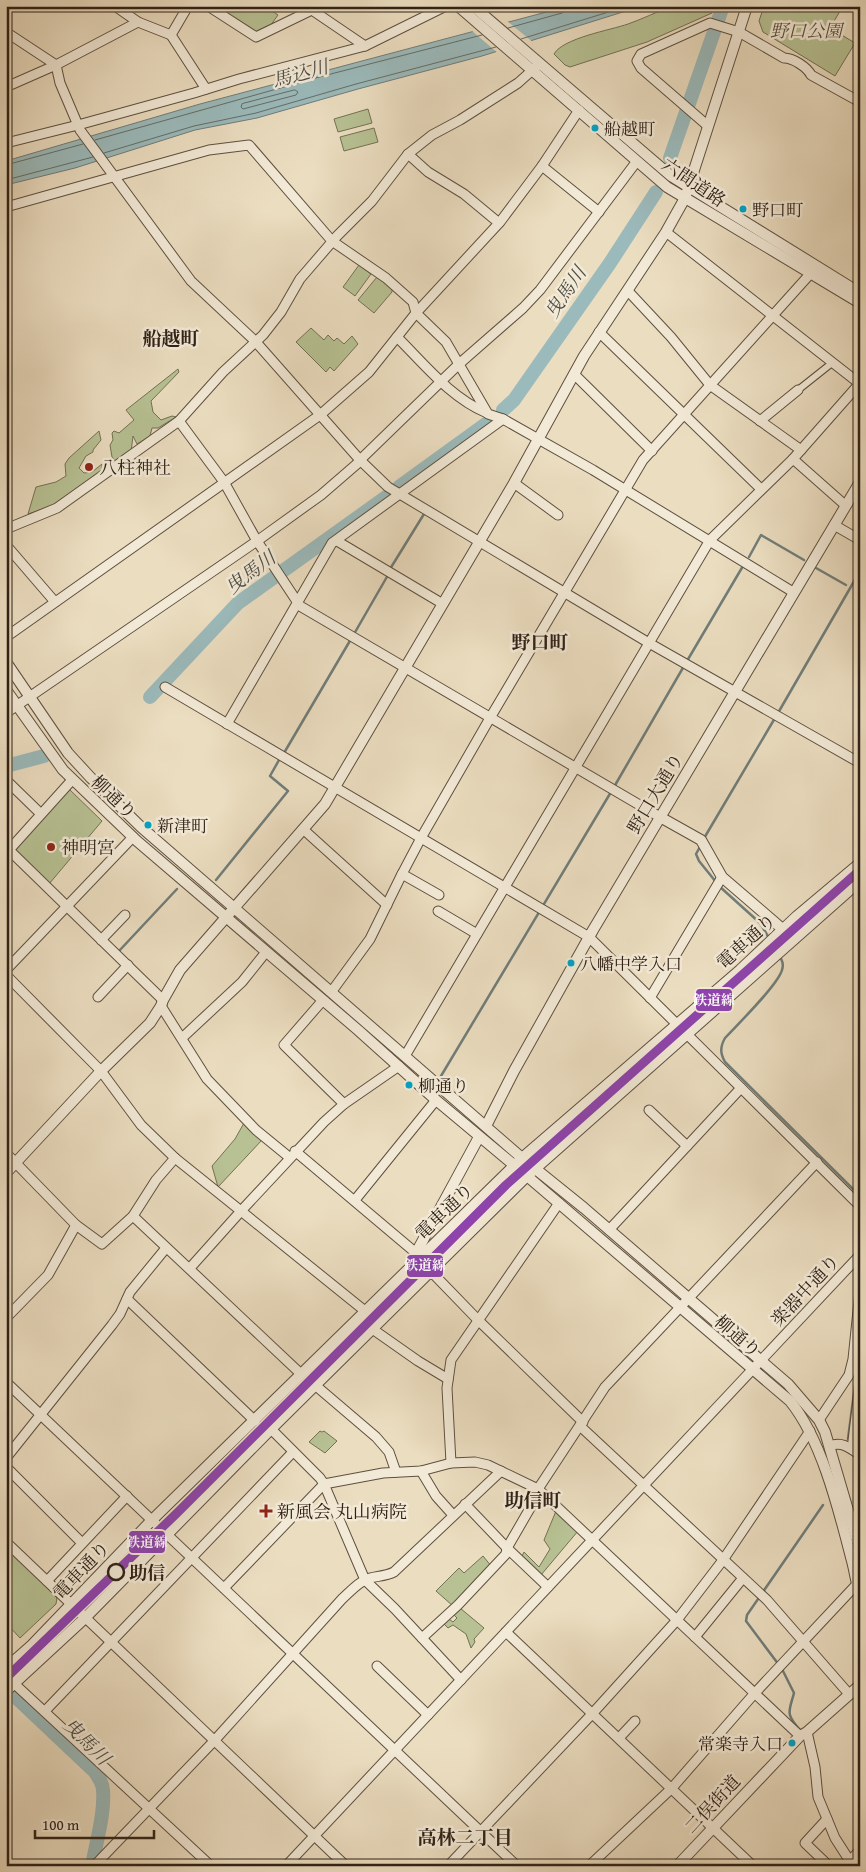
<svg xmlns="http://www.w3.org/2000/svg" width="866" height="1872" font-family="'Gentium Book Plus','Noto Serif JP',serif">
<rect width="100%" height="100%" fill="#ebddc0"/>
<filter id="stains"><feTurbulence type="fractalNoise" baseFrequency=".004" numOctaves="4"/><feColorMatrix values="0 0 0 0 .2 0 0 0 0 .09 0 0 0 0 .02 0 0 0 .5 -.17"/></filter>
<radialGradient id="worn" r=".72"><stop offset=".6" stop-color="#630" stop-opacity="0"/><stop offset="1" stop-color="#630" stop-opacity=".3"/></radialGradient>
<g fill="#b7c193" stroke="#737154">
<polygon points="211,6 271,6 269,9 278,15 268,29 256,35"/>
<path d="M671,6H713L712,13L647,42L570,67L565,65L554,54C563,38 611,30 628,24C642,19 657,12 671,6Z"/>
<polygon points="764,6 843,6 830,28 855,43 835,76 763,32 759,21"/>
<polygon points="368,109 372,123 338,132 334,119"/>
<polygon points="374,128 378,142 344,151 340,137"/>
<polygon points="359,265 371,274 355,296 343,287"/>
<polygon points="377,277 392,288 392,292 374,313 358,300"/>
<polygon points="311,328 324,340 328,335 334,341 337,338 344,344 352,336 358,344 334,371 330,367 326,372 296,342"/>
<polygon points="178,369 179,372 151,401 153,412 161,420 172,416 176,417 158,428 152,428 150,436 137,444 133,436 131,452 116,463 112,457 110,445 113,440 112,433 114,431 119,433 134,420 126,410"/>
<polygon points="99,431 101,440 93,450 93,452 86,456 79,468 84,473 92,472 102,464 102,469 94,479 55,505 28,514 36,487 56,482 66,476 65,464 69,458"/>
<polygon points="69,789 102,821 49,884 14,850"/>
<polygon points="244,1123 262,1140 218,1187 212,1166 235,1139"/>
<polygon points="320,1431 322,1432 324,1431 337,1441 325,1453 309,1442"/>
<polygon points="556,1511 578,1531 541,1575 522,1556 524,1552 539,1567 550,1549 544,1540"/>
<polygon points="6,1547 57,1598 56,1604 20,1638 6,1623"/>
<polygon points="483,1556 492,1567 453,1606 436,1591 459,1568 464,1573"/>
<polygon points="460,1608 484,1628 474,1639 475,1642 471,1648 466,1634 453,1625 448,1628 442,1622 449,1619 453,1622 457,1618 452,1613"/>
</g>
<polygon fill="#9bbabb" stroke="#707d79" points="569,6 642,6 482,56 358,89 257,118 195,130 75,168 6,185 6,161 200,104"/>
<polygon fill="#ebddc0" points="507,21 534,43 499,54 471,30"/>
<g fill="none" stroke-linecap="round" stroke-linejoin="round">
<g stroke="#656e68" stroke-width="1">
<polyline points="508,28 562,13 565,11 566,6"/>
<polyline points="521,39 628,6"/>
<polygon points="295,90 298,92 296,95 243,109 241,107 242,104"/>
<polyline points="95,140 323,76 482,35"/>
<polyline points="104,153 194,126 256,113 356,84 496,47"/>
<polyline points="6,165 83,144"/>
<polyline points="6,180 93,157"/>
</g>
<g stroke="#707d79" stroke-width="2.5">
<polyline points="749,557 761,535 804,560"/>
<polyline points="816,568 846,585"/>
<polyline points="390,569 424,514"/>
<polyline points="354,634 388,575"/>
<polyline points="687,661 743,566"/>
<polyline points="778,713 860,571"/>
<polyline points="284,753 351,639"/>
<polyline points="614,787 684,666"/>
<polyline points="703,840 775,718"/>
<polyline points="701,845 696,854 699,861 716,882"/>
<polyline points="216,880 288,791 270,776 279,760"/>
<polyline points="719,886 760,923 769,938"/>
<polyline points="119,951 177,889"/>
<path d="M779,955C782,960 784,964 782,970C778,985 737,1025 725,1038C720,1047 720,1053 725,1062L860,1196"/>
<polyline points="441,1076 611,792"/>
<polyline points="848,1439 860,1347"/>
<polyline points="779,1665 746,1621 747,1615 823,1505"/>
<path d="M782,1669L794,1693C789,1712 785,1713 800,1730"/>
</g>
<g stroke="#9bbabb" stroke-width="14">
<polyline points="670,158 723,6"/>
<polyline points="503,410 514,400 610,263 656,192"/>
<polyline points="399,487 486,424"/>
<polyline points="150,697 238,603 389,495"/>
<polyline points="6,766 44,756"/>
<path d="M6,1688L95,1772C99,1778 103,1784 103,1790C105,1813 96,1843 92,1866"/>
</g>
<g stroke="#5e5040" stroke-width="8">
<polyline id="pedestrian" points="798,390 832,363"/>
</g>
<g stroke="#5e5040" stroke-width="11">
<g id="minor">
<polyline points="115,6 138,22 171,35"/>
<polyline points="188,6 171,35 206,89"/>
<polyline points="208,6 256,37 320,6"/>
<polyline points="309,8 365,46"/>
<polyline points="6,32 56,65 60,83 80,130 191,281 255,341 360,460 388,487 649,643 860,763"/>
<polyline points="6,87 56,65 138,22"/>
<path d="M708,126L641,68L637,61L641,54L710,23L739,32L784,58C793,58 807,67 811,75L860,102"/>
<polyline points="6,143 78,125 194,93 239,79 365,46 446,6"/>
<polyline points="408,154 428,172 464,194 499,223"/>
<polyline points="542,166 599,212"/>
<polyline points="6,207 209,150 249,145 332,241 386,278 413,302 416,313 446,342 488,414 503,419 593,470 793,592"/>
<polyline points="666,232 860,384"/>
<polyline points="628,291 671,337 710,385 801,450"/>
<polyline points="599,332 761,489"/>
<path d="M397,337C425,365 451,398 487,413"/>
<polyline points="574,374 652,451"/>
<polyline points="179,421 224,482 257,541 300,606 660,817"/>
<polyline points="760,421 798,390"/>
<polyline points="793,459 845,505"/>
<polyline points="514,483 558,515"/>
<polyline points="834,525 860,540"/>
<polyline points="6,529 57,508 179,421 223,372 263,335 281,312 300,279 337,236 372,201 408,154 432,135 460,120 518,83 537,66"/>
<polyline points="337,541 443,604"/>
<polyline points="6,545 55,602"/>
<polyline points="6,637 320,415 369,372 416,313 500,222 542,166 579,110"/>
<polyline points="165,687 589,937 860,1206"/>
<polyline points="6,713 257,541 321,495 358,463 360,460 459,364 523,308 540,290 637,161"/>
<polyline points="227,724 332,543 503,419"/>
<polyline points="6,780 41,814"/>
<polyline points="304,830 387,905"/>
<polyline points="6,847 163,1000"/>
<polyline points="9,850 72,780"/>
<polyline points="402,874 439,895"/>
<polyline points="438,911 477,934"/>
<polyline points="101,940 125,915"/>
<polyline points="6,970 133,837"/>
<polyline points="6,975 101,1071 141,1125 175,1158 241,1211 190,1268"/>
<polyline points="332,991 370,939 402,874 421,838 490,718 643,460 811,273"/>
<polyline points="98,997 128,965"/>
<polyline points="650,998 722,877"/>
<polyline points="323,1000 284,1045 344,1104"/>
<polyline points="161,1006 207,1079 256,1130 289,1157"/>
<polyline points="182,1038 242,982 266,952"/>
<polyline points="405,1056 710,540 793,459 860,383"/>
<polyline points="649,1110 687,1146"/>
<polyline points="295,1151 416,1253 418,1258 478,1320 583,1422"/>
<polyline points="6,1153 76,1225"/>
<polyline points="355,1200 436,1100"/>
<polyline points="133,1216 301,1374"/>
<polyline points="609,1230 741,1088"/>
<polyline points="127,1299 255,1421"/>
<polyline points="365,1311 241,1211 324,1122 344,1104 399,1066"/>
<polyline points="6,1318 48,1275 76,1225 102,1244 133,1216 156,1180 175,1158"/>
<polyline points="371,1328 418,1361 448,1379"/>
<polyline points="6,1382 517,1866"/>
<polyline points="315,1385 376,1437 389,1452 396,1472"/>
<polyline points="819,1420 849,1375 853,1359 860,1291"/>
<polyline points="580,1426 767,1600 849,1694"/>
<polyline points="271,1429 320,1478 324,1484 365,1580 395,1609 461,1680"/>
<path d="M830,1446C842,1441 850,1448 860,1455"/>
<polyline points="852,1449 860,1383"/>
<polyline points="6,1458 112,1325 120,1314 130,1292 166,1248"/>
<polyline points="451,1463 447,1388 451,1360 559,1203"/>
<polyline points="6,1467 82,1543"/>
<polyline points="421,1471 436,1496 453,1515"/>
<polyline points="538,1489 605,1387 817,1162"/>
<polyline points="465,1504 507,1548 548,1587"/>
<polyline points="6,1542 346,1866"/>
<polyline points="47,1581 127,1496"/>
<polyline points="224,1588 324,1484 383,1473 421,1471 451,1463 475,1462 488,1465 538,1489 800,1736"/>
<polyline points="506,1632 753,1866"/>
<polyline points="695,1637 743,1578"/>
<polyline points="422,1638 458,1605 506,1554 507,1548 540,1491"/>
<polyline points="377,1666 428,1715"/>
<polyline points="6,1676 211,1866"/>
<polyline points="45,1711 293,1452"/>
<polyline points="807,1732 815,1767 818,1797 835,1838 853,1866"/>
<polyline points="619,1738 635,1721"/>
<polyline points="827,1819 805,1843 829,1866"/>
<path d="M94,1866L214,1741L342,1599C350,1592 359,1581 370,1578C378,1576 386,1576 394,1572L501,1471"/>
<polyline points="286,1866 860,1255"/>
<polyline points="448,1866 592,1714 677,1620 723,1560 810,1431"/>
<polyline points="589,1866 672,1788 754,1694 857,1584"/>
<polyline points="845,1866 860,1850"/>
</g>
</g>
<g stroke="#5e5040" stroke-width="12">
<g id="tertiary">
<polyline points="458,6 667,187 860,303"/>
<polyline points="473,6 671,176 860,293"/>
<polyline points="6,662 68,753 91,778 141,827 522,1158 584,1208 788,1384 819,1420 825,1432 860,1551"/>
<path d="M6,690L63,770L137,841L358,1030L436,1100L527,1176L790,1401C822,1440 839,1511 852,1561C855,1572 856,1583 860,1594"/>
<polyline points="660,817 701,840 722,877 794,939"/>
<polyline points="486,1126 514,1071 593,930 860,482"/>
<polyline points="6,1173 101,1071 150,1023 161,1006 163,1000 180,970 325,804 514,483 584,356 666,232 685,198 747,6"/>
<polyline points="416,1253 479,1137"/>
<polyline points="6,1668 32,1645 152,1520 522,1158 740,970 797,916 860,863"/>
<polyline points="6,1691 85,1618 271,1429 527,1176 860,881"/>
<polyline points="677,1866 800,1736 807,1732 860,1685"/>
</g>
</g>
<use href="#pedestrian" stroke="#f2e9d6" stroke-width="6"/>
<use href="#minor" stroke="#f2e9d6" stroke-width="9"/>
<use href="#tertiary" stroke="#f2e9d6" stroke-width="10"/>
<g stroke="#f2e9d6" stroke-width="12">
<polyline id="rail-1" points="6,1678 177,1513 506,1185 860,870"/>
</g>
<use href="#rail-1" stroke="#8e44ad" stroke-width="9"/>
</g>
<g fill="#02a2c5" stroke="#f2e9d6" stroke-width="2">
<circle cx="595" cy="128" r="4.5"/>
<circle cx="743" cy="209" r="4.5"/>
<circle cx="148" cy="825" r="4.5"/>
<circle cx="571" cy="963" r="4.5"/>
<circle cx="409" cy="1085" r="4.5"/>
<circle cx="792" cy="1743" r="4.5"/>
</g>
<g fill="#8f2418" stroke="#f2e9d6" stroke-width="2">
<circle cx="89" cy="467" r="5"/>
<circle cx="51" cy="847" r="5"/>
<path d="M263.5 1503.5h5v5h5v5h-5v5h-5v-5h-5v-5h5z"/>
</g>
<circle fill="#f2e9d6" stroke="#2f2116" stroke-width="2.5" cx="116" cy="1572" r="8"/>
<g text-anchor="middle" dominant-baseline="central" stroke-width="5" stroke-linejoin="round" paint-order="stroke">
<g font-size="17" fill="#2f2116" stroke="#f2e9d6" text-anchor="start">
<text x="604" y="128">船越町</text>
<text x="752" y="209">野口町</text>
<text x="157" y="825">新津町</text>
<text x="580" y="963">八幡中学入口</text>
<text x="418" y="1085">柳通り</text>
<text x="783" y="1743" text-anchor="end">常楽寺入口</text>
</g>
<g font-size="18" font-style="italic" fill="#58513c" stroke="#f2e9d6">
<text x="806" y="30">野口公園</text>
</g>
<g font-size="18" fill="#2f2116" stroke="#f2e9d6">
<text transform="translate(694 182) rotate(34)">六間道路</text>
<text transform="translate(655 793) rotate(-59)">野口大通り</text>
<text transform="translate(114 797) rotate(43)">柳通り</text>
<text transform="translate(746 941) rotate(-42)">電車通り</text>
<text transform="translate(444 1211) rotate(-44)">電車通り</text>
<text transform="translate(805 1290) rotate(-47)">楽器中通り</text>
<text transform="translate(738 1336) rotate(41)">柳通り</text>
<text transform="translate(81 1570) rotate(-46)">電車通り</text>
<text transform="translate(712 1804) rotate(-47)">二俣街道</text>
</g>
<g font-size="18" fill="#2f2116" stroke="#f2e9d6" text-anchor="start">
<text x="99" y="467">八柱神社</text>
<text x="61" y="847">神明宮</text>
<text x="277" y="1511">新風会 丸山病院</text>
</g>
<g font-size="18" font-weight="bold" fill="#2f2116" stroke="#f2e9d6" text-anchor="start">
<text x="129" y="1572">助信</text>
</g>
<g font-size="19" font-style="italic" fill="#4f4f48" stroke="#f2e9d6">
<text transform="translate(300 73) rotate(-15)">馬込川</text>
<text transform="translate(565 292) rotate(-56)">曳馬川</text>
<text transform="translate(250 572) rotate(-37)">曳馬川</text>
<text transform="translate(87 1741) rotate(45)">曳馬川</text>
</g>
<g font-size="19" font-weight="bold" fill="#2f2116" stroke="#f2e9d6">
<text x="171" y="338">船越町</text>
<text x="540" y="642">野口町</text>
<text x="533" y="1500">助信町</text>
<text x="465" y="1837">高林二丁目</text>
</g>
</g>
<g stroke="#f2e9d6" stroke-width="2">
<rect x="695" y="988" width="38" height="24" rx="5" fill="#8e44ad"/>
<rect x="406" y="1254" width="38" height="24" rx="5" fill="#8e44ad"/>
<rect x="128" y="1530" width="38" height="24" rx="5" fill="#8e44ad"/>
</g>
<g font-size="14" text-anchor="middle" font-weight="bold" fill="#fff">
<text x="714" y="1005">鉄道線</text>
<text x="425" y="1270">鉄道線</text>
<text x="147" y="1547">鉄道線</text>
</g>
<rect width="866" height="1872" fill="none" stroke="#ebddc0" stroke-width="25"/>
<rect x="8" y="8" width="851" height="1857" fill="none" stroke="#2f2116" stroke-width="2.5"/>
<rect x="12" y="12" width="841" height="1847" fill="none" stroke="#2f2116"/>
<path d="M35 1830v8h119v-8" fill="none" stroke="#2f2116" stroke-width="2.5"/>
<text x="42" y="1830" font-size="15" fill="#2f2116" stroke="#f2e9d6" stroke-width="4" paint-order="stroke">100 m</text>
<rect width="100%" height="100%" filter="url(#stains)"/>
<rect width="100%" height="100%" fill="url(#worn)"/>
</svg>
